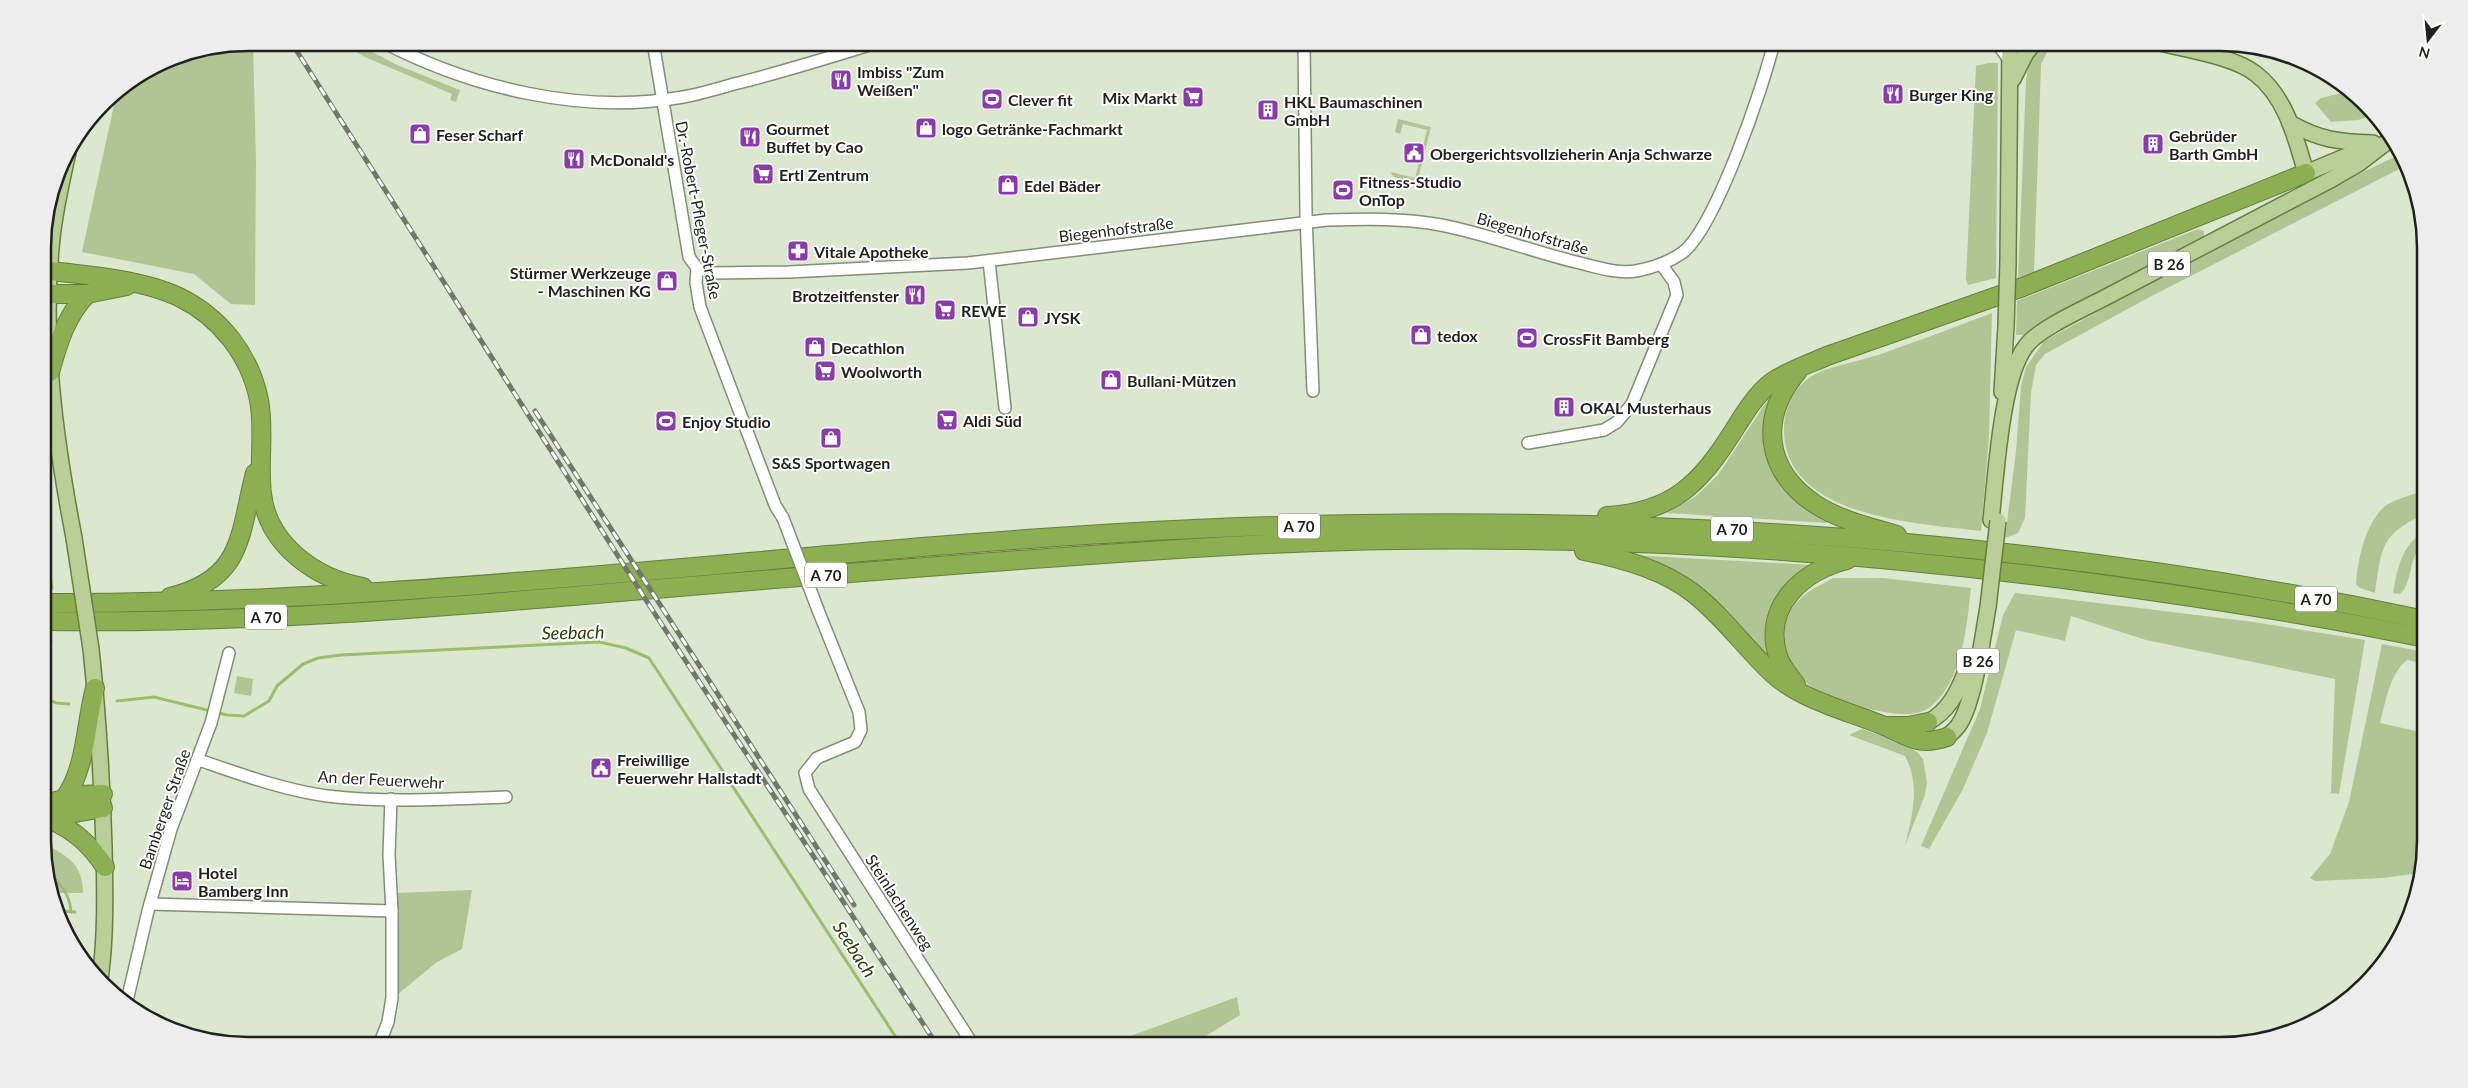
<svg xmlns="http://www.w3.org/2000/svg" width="2468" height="1088" font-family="Lato,sans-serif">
<rect width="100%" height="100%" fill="#dce7cf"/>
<g fill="#b0c593">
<polygon points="248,43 253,43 256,161 255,305 231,304 194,274 82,252 117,91 170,58"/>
<polygon points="342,43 356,43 397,65 460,90 456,102 450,100 452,94 365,57"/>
<path d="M2048,43L2051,45L2041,64L2034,273L2018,278L2026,80C2028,68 2033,43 2048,43Z"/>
<polygon points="1988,63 1998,63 1996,278 1968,285 1966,280 1976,66"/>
<polygon points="2347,87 2375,115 2358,120 2331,122 2315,103 2321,98 2346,92"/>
<polygon points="1398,119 1431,127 1418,179 1414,181 1407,179 1406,185 1392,175 1391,172 1415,178 1427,130 1403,124 1400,134 1395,132"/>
<polygon points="2401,154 2407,165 2146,299 2045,354 2036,365 2031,393 2025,518 2018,533 2005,538 2016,451 2021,386 2026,367 2044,341 2304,200"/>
<polygon points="2198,229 2204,231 2204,236 2054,315 2023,335 2016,335 2017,301"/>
<path d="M1992,313L1989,437L1981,531C1918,523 1784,518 1784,430C1784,409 1793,388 1812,376C1826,367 1864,360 1881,354C1918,341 1955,327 1992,313Z"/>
<path d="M1771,395C1750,459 1772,486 1825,518L1827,523L1667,513L1696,496L1718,475Z"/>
<path d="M2425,490V514C2380,535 2382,547 2375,593L2360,588L2356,584C2358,558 2365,525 2384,507C2393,499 2413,495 2425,490Z"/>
<path d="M2425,531V542C2407,557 2414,581 2400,594L2393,593C2398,567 2401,546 2425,531Z"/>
<polygon points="1631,555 1814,565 1787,589 1778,668 1719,607"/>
<path d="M1833,578H1883L1971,588C1967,625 1962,683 1930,707C1915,718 1896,714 1879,711C1854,707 1828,700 1808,684C1783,665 1775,625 1798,601C1808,590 1821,585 1833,578Z"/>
<polygon points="2015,593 2254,622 2365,640 2339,794 2331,793 2335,679 2146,640 2071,616 2065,641 2016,630 1987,733 1963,789 1929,849 1921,846 1980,709 2003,615"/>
<path d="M2382,644L2425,652V664L2407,660C2389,675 2386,701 2380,723L2425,733V840L2419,873L2383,878L2315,881L2310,878L2330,854L2349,802Z"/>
<polygon points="237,676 253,679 251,696 234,693"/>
<path d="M1862,729L1902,743L1917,752L1923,759L1927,782L1925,795L1905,846C1912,816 1921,785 1905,756L1849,735Z"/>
<path d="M44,843C67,856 83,864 83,893H51L44,867Z"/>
<polygon points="472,890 462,949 437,962 398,994 397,893"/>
<polygon points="1237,997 1240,1015 1191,1045 1106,1045"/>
</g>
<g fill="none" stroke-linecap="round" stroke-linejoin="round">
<g stroke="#9dbd6e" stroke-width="3">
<polyline points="44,540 52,588"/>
<polyline points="44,666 51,640"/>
<polyline points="44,697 56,703 69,704"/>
<polyline points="117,701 154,697 227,715 244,716 269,701 277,686 303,664 318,658 341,655 599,642 626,648 649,658 901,1045"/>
<path d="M46,871C59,882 70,893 71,912"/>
<polyline points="64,911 75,912"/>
</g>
<g stroke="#838d77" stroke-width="14">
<g id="minor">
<path d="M383,42C472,88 582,115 683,97C700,94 717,89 734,84C783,72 831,57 879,42"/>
<path d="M653,42L689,257L697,268L713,273L789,272L968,263L1327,220C1366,219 1403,218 1441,225C1487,234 1531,251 1576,262C1596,267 1616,274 1636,271C1652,268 1669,262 1682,253C1715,229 1764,85 1774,42"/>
<polyline points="1304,42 1306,215 1313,391"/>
<polyline points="1996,42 2010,61"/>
<polyline points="989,261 1005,408"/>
<polyline points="697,268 696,283 700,307 775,505 783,518"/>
<polyline points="1528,443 1604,430 1617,422 1632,404 1677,295 1674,282 1661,264"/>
<polyline points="818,610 859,712 861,730 855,742 817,758 805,773 809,789 973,1045"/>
<path d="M199,760C240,774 283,790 327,796C386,803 447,799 506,797"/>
<polyline points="150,904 392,911"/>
<polyline points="126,1005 148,911 171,829 211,723 229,653"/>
<polyline points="379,1045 388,1022 392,998 392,911 389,855 391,799"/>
</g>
</g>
<g stroke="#657e3e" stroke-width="18">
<g id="major">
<path d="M2157,42C2186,50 2233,56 2256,74C2286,97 2296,139 2306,173L2373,145"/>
<polyline points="2013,79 2026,53 2035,42"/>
<path d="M2290,123C2320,140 2339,142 2373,143"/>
<path d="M68,152C62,180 55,209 52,238C41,339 55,439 74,538"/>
<polyline points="2008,262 2010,42"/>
<polyline points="2002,392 2006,326"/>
<path d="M1991,520C1996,477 2001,378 2026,346C2039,328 2090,306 2110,295C2184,256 2258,217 2332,179L2358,164L2392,138"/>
<path d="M91,649C98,715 102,780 104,847C105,891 106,936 100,980"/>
<path d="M1928,722C1950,711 1961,687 1968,664"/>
<path d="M1947,737C1950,734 1955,730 1958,726C1974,705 1983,635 1988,607"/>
</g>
</g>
<g stroke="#657e3e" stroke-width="20">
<g id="highway">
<path d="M50,271C88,275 144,280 179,297C220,317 250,355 259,400C265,431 258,463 262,494C268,545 316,579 363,587"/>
<polyline points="48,294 87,294 127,286"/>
<path d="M1798,371C1759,417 1764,470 1815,504C1839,520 1870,527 1897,535"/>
<path d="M50,372C58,343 66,316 87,294"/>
<path d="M1607,516C1673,512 1700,484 1734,430C1744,414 1756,394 1772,382C1788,371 1809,364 1827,356L2023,287L2306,173"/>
<path d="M1584,551C1621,558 1662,569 1693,593C1723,616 1745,648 1773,674C1802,700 1847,711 1882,725C1908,736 1918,747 1947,737"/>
<path d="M170,597C244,579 239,535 255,473"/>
<path d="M44,603C428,605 810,547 1194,529C1606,511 2021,534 2425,620"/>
<path d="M44,621C240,624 436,608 631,591C819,575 1007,560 1194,548C1494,529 1796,543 2093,583C2204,598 2315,615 2425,638"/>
<path d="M1796,685C1790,676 1781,667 1778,656C1762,606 1804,570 1847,560"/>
<polyline points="1889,726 1909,726 1928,722"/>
<path d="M64,799C87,767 85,725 95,688"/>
<polyline points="44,804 80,795 103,794"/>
<polyline points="47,818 103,808"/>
<path d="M49,819C74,830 90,844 105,867"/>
</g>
</g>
<use href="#minor" stroke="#fff" stroke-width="11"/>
<use href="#major" stroke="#b9cf97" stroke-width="15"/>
<use href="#highway" stroke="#8baf51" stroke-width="18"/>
<g stroke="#717869" stroke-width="5">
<g id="rail">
<polyline points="291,42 653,611 937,1045"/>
<polyline points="535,411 854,905"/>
</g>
</g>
<use href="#rail" stroke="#fff" stroke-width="3" stroke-dasharray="9" stroke-linecap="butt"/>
<g stroke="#838d77" stroke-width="14" stroke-linecap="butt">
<polyline id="minor-bridge" points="783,518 818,610"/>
</g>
<g stroke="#657e3e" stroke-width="18" stroke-linecap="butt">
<g id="major-bridge">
<polyline points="2006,326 2008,262"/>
<polyline points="74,538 91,649"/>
<polyline points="1988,607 1998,521"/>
</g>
</g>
<use href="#minor-bridge" stroke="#fff" stroke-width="11"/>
<use href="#major-bridge" stroke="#b9cf97" stroke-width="15"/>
</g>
<defs>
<g id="restaurant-square" transform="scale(1.125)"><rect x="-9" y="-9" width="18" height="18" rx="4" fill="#893bac" stroke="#fff"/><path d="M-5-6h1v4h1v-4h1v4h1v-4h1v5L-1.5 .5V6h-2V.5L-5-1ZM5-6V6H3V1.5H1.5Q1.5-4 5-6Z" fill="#fff"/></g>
<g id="supermarket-square" transform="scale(1.125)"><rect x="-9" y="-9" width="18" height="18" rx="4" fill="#893bac" stroke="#fff"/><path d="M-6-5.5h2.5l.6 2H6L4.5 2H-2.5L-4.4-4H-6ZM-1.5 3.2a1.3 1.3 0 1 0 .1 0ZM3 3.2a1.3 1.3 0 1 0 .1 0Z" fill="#fff"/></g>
<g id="stadium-square" transform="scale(1.125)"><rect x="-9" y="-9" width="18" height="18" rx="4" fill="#893bac" stroke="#fff"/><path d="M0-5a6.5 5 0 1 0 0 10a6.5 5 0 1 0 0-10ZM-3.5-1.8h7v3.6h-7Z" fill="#fff"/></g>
<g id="building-square" transform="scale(1.125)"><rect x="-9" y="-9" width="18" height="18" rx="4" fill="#893bac" stroke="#fff"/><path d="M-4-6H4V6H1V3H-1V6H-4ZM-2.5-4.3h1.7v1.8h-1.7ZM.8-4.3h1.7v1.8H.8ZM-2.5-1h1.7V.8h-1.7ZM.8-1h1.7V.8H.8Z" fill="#fff"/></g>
<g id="shop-square" transform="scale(1.125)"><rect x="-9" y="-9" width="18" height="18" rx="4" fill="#893bac" stroke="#fff"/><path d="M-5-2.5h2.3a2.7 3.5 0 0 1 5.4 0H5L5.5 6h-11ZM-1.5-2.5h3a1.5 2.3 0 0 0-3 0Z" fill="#fff"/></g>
<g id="civic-square" transform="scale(1.125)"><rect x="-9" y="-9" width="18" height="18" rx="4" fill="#893bac" stroke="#fff"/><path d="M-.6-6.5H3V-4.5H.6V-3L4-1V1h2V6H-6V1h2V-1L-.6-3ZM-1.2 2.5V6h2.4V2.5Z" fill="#fff"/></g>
<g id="pharmacy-square" transform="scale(1.125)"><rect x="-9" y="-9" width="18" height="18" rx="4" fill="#893bac" stroke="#fff"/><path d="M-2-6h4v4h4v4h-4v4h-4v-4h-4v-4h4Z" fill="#fff"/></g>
<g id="hotel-square" transform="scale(1.125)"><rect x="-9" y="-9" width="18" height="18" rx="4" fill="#893bac" stroke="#fff"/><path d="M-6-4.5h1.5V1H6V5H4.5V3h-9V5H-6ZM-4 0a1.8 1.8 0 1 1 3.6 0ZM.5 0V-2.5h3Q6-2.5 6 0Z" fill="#fff"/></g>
</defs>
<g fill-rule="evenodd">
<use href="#restaurant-square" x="841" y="80"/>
<use href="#restaurant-square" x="1893" y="94"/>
<use href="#supermarket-square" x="1193" y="97"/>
<use href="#stadium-square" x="992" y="99"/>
<use href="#building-square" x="1268" y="110"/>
<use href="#shop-square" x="926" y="128"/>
<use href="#shop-square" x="420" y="134"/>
<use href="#restaurant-square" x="750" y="137"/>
<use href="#building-square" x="2153" y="144"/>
<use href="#civic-square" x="1414" y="153"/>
<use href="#restaurant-square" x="574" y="159"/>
<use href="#supermarket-square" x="763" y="174"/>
<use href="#shop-square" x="1008" y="185"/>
<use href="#stadium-square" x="1343" y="190"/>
<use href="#pharmacy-square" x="798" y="251"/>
<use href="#shop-square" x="667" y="281"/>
<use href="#restaurant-square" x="915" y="295"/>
<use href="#supermarket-square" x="945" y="310"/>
<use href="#shop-square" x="1028" y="317"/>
<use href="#shop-square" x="1421" y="335"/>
<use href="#stadium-square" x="1527" y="338"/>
<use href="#shop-square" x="815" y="347"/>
<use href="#supermarket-square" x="825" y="371"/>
<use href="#shop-square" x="1111" y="380"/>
<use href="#building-square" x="1564" y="407"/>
<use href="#supermarket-square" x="947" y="420"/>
<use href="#stadium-square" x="666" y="421"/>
<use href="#shop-square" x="831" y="438"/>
<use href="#civic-square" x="601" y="768"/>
<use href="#hotel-square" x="182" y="881"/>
</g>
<g text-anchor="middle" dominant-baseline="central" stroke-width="4" stroke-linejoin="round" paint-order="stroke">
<g fill="#fff" stroke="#62645f" stroke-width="1">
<rect x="2148" y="251.5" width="42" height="25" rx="4"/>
<rect x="1278" y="513.5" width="42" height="25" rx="4"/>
<rect x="1711" y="516.5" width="42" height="25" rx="4"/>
<rect x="805" y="562.5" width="42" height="25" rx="4"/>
<rect x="2295" y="586.5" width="42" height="25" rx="4"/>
<rect x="245" y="604.5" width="42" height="25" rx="4"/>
<rect x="1957" y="648.5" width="42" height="25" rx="4"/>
</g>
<g font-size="15" font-weight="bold" fill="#1e221a">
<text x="2169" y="264">B 26</text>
<text x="1299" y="526">A 70</text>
<text x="1732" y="529">A 70</text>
<text x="826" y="575">A 70</text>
<text x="2316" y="599">A 70</text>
<text x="266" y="617">A 70</text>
<text x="1978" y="661">B 26</text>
</g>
<g font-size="16" font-weight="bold" fill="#1e221a" stroke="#fff" text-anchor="start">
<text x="857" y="71">Imbiss "Zum<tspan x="857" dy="18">Weißen"</tspan></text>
<text x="1909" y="94">Burger King</text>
<text x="1177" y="97" text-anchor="end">Mix Markt</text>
<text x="1008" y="99">Clever fit</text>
<text x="1284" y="101">HKL Baumaschinen<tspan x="1284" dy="18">GmbH</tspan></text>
<text x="766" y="128">Gourmet<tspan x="766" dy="18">Buffet by Cao</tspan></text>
<text x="942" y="128">logo Getränke-Fachmarkt</text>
<text x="436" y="134">Feser Scharf</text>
<text x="2169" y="135">Gebrüder<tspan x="2169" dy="18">Barth GmbH</tspan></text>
<text x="1430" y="153">Obergerichtsvollzieherin Anja Schwarze</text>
<text x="590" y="159">McDonald's</text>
<text x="779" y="174">Ertl Zentrum</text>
<text x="1359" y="181">Fitness-Studio<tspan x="1359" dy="18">OnTop</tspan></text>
<text x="1024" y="185">Edel Bäder</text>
<text x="814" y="251">Vitale Apotheke</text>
<text x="651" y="272" text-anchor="end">Stürmer Werkzeuge<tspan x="651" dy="18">- Maschinen KG</tspan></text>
<text x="899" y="295" text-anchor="end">Brotzeitfenster</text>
<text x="961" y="310">REWE</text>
<text x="1044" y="317">JYSK</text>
<text x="1437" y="335">tedox</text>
<text x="1543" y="338">CrossFit Bamberg</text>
<text x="831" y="347">Decathlon</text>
<text x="841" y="371">Woolworth</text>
<text x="1127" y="380">Bullani-Mützen</text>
<text x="1580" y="407">OKAL Musterhaus</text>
<text x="963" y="420">Aldi Süd</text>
<text x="682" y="421">Enjoy Studio</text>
<text x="831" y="462" text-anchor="middle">S&amp;S Sportwagen</text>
<text x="617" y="759">Freiwillige<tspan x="617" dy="18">Feuerwehr Hallstadt</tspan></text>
<text x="198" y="872">Hotel<tspan x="198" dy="18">Bamberg Inn</tspan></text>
</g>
<g font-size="16" fill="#1e221a" stroke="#fff">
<text transform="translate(699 210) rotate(79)">Dr.-Robert-Pfleger-Straße</text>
<text transform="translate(1116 229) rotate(-7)">Biegenhofstraße</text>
<text transform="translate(1533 233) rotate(16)">Biegenhofstraße</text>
<text transform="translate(381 779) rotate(3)">An der Feuerwehr</text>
<text transform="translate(164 809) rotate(-71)">Bamberger Straße</text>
<text transform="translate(900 902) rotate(57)">Steinlachenweg</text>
</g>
<g font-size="18" font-style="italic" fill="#2a3d02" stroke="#fff">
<text transform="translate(573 632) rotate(-1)">Seebach</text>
<text transform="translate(855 949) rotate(57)">Seebach</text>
</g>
</g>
<path d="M0 0H2468V1088H0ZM248 51H2220A197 197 0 0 1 2417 248V840A197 197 0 0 1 2220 1037H248A197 197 0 0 1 51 840V248A197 197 0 0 1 248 51Z" fill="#ededed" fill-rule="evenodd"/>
<path fill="none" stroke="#1e221a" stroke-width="2.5" d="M248 51H2220A197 197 0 0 1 2417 248V840A197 197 0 0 1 2220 1037H248A197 197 0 0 1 51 840V248A197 197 0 0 1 248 51Z"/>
<g transform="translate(2428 40) rotate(196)" stroke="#ffffff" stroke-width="4" paint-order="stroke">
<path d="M0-4L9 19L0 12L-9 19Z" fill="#1e221a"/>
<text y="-8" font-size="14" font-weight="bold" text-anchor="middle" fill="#1e221a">N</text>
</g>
</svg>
